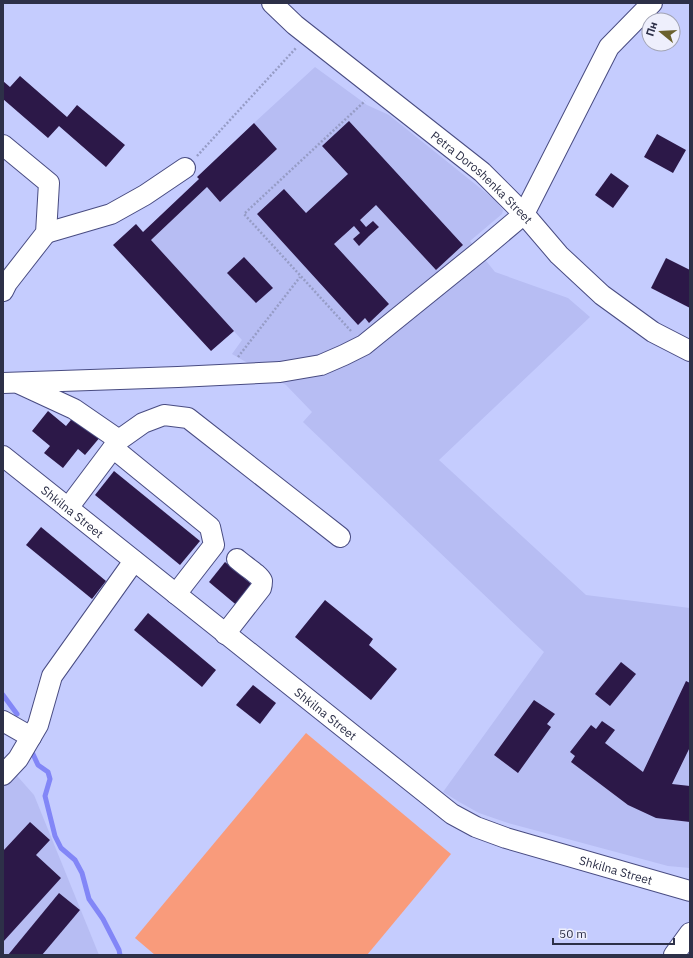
<svg xmlns="http://www.w3.org/2000/svg" width="693" height="958" font-family="'IBM Plex Sans',sans-serif">
<rect width="100%" height="100%" fill="#c5ccfe"/>
<g fill="#b7bdf3">
<polygon points="315,67 367,105 389,115 495,200 503,210 502,214 470,241 495,272 568,298 590,317 439,460 586,595 690,608 690,868 668,866 508,823 479,813 461,803 443,792 544,652 303,422 312,412 286,385 232,354 242,340 151,240 207,187 220,201 277,149 254,123"/>
<polygon points="3,760 34,795 99,955 3,955"/>
</g>
<polygon fill="#f99b7b" points="306,733 451,854 367,955 155,955 135,938"/>
<g fill="none" stroke-linecap="round" stroke-linejoin="round">
<g stroke="#8286f7" stroke-width="5">
<polyline points="3,695 17,714"/>
<polyline points="32,752 38,765 48,772 50,779 45,796 55,836 61,848 75,860 82,873 89,899 103,919 119,950 120,955"/>
</g>
</g>
<g fill="#2c1848">
<polygon points="20,76 67,117 77,105 125,145 106,167 59,126 48,138 3,99 3,81 10,87"/>
<polygon points="349,121 463,245 436,270 376,205 360,220 366,227 373,221 379,227 369,236 359,246 353,239 360,233 354,226 334,244 389,304 369,323 365,318 358,325 257,214 284,189 306,213 348,174 322,146"/>
<polygon points="254,123 277,149 220,202 207,187 151,240 234,331 211,351 113,245 136,224 143,232 199,179 197,177"/>
<polygon points="657,134 686,150 673,173 644,157"/>
<polygon points="611,173 629,186 613,208 595,195"/>
<polygon points="244,257 273,288 256,303 227,273"/>
<polygon points="666,258 690,270 690,308 651,288"/>
<polygon points="48,411 66,426 75,415 101,436 85,455 78,449 63,468 44,453 50,446 32,431"/>
<polygon points="114,471 200,541 180,565 95,495"/>
<polygon points="41,527 106,581 92,599 26,545"/>
<polygon points="225,562 256,588 240,608 209,582"/>
<polygon points="325,600 373,639 369,645 397,669 371,700 295,637"/>
<polygon points="148,613 216,670 202,687 134,630"/>
<polygon points="621,662 636,674 610,706 595,694"/>
<polygon points="686,681 690,683 690,747 672,784 690,786 690,822 656,818 628,805 571,762 575,756 570,752 591,725 596,729 602,721 615,730 605,743 643,772"/>
<polygon points="253,685 276,703 260,724 236,705"/>
<polygon points="534,700 555,714 547,724 551,727 518,773 494,755"/>
<polygon points="30,822 50,840 36,855 61,878 3,942 3,851"/>
<polygon points="59,893 80,910 42,955 8,955"/>
</g>
<g fill="none" stroke-linecap="round" stroke-linejoin="round">
<g stroke="#494c82" stroke-width="22">
<g id="minor">
<path id="s1" d="M272,3L295,25L482,172L524,214L559,255L602,295L653,332L690,351"/>
<polyline points="3,145 49,183 46,233 7,283 3,291"/>
<polyline points="46,233 111,214 145,195 185,168"/>
<polyline points="3,383 178,377 280,372 321,365 344,355 364,345 479,252 524,214 609,47 652,3"/>
<polyline points="20,384 74,409 119,440"/>
<polyline points="113,448 210,527 214,545 176,594"/>
<path id="s2" d="M3,456L452,814L476,827L506,838L690,891"/>
<polyline points="68,508 119,440 143,423 164,415 188,418 340,537"/>
<path d="M225,634L261,588C262,585 262,584 262,581C260,575 242,564 237,559"/>
<polyline points="3,721 31,737"/>
<polyline points="3,775 18,759 38,725 52,676 134,561"/>
<polyline points="674,955 690,933"/>
</g>
</g>
<g stroke="#969cc6" stroke-width="2.5" stroke-dasharray="2 2" stroke-linecap="butt">
<polyline points="197,156 296,48"/>
<polyline points="351,331 244,214 365,101"/>
<polyline points="238,357 300,277"/>
</g>
<use href="#minor" stroke="#fff" stroke-width="20"/>
</g>
<g text-anchor="middle" dominant-baseline="central" stroke-width="4" stroke-linejoin="round" paint-order="stroke">
<g font-size="12" fill="#2d3048" stroke="#eeeffc">
<text stroke="none"><textPath href="#s1" startOffset="273">Petra Doroshenka Street</textPath></text>
<text stroke="none"><textPath href="#s2" startOffset="89">Shkilna Street</textPath></text>
<text stroke="none"><textPath href="#s2" startOffset="413">Shkilna Street</textPath></text>
<text stroke="none"><textPath href="#s2" startOffset="748">Shkilna Street</textPath></text>
</g>
</g>
<rect width="693" height="958" fill="none" stroke="#2d3048" stroke-width="8"/>
<g transform="translate(661 32) rotate(288)"><circle r="19" fill="#eeeffc" stroke="#a1a3b4"/>
<path d="M0-3L7 15L0 10L-7 15Z" fill="#6a612d"/>
<text y="-6" font-size="11" font-weight="bold" text-anchor="middle" fill="#2d3048">Пн</text>
</g>
<path d="M553 938v6h121v-6" fill="none" stroke="#2d3048" stroke-width="2"/>
<text x="559" y="938" font-size="12" fill="#2d3048" stroke="#eeeffc" stroke-width="3" paint-order="stroke">50 m</text>
</svg>
